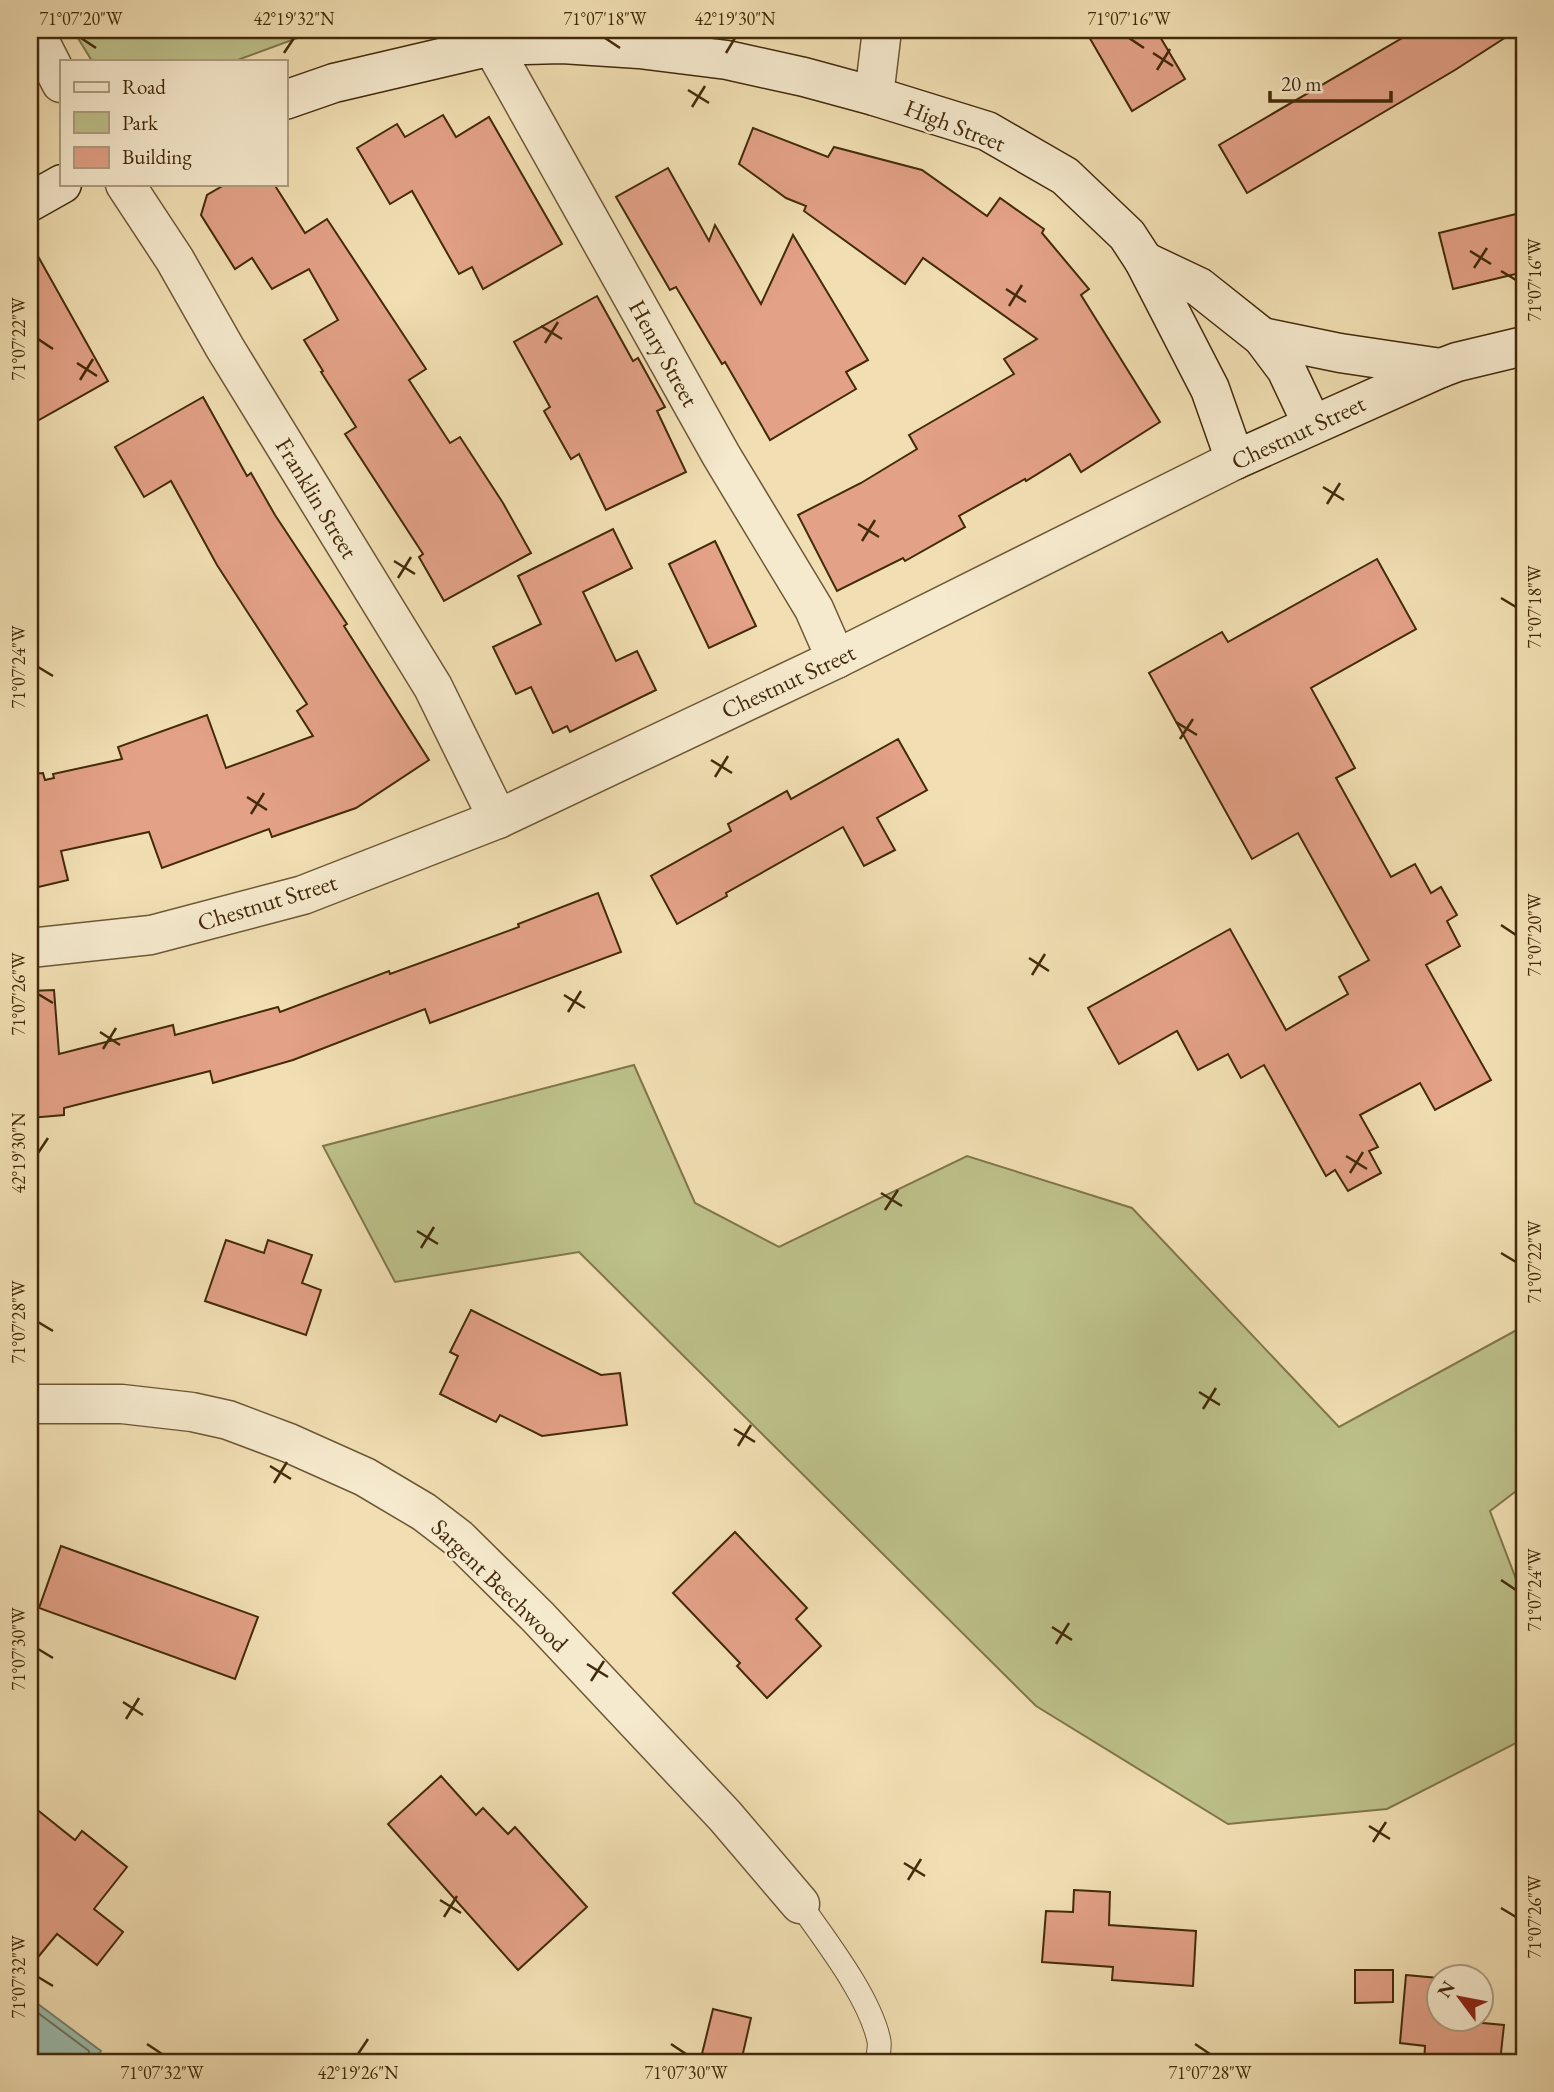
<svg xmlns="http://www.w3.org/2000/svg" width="1554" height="2092" font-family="'EB Garamond',serif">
<rect width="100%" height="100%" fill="#f1dfb3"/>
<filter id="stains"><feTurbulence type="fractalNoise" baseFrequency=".00286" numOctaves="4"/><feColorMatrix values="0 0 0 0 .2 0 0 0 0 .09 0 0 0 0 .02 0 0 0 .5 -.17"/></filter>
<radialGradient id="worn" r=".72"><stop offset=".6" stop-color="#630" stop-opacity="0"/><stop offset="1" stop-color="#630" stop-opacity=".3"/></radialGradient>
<g fill="#bdc18a" stroke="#80764a" stroke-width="2">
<polygon points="73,30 319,30 235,61 92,61"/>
<polygon points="634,1065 695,1203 779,1247 967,1156 1132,1208 1339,1427 1524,1326 1524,1485 1490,1511 1524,1600 1524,1739 1387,1809 1228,1824 1036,1706 579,1252 395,1282 323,1146"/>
</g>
<polygon fill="#9bbcae" stroke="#78826c" stroke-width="2" points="30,1998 101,2051 93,2062 33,2062 30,2060"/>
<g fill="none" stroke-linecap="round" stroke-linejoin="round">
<polyline stroke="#6f735c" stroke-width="2" points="30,2007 89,2051 88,2062"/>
</g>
<g fill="#e3a187" stroke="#432a0a" stroke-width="2">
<polygon points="1085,30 1156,30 1185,79 1132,111"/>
<polygon points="1416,30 1517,30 1455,70 1247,193 1219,145"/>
<polygon points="443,115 456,137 489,117 562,244 483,289 472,267 459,274 412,191 390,204 357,148 397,124 405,137"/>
<polygon points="753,128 828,157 834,147 922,170 987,216 1000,198 1044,229 1042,233 1089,289 1081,295 1160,422 1081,472 1070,454 1026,481 1025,479 959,516 965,527 905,561 903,558 837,591 798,515 861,483 917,449 909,435 1014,374 1004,359 1037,339 923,258 905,284 804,211 806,206 786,198 739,164"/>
<polygon points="668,168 709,241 715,225 761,304 793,235 868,360 846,372 856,389 770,440 725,362 722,364 676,287 670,290 616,197"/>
<polygon points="226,184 274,184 305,233 327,219 426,369 409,380 450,443 460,437 503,503 531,553 444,601 419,557 423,554 345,434 356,427 321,372 323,371 304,340 338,320 309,269 272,289 252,258 235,269 201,215 207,195"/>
<polygon points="1524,212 1524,272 1453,289 1439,233"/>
<polygon points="30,242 108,381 30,425"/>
<polygon points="597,296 633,361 638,358 665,407 657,411 686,472 606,510 579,454 571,459 544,411 550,407 514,342"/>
<polygon points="203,397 247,476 251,473 275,515 347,624 344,626 429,760 356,808 272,837 269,829 162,868 149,832 61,851 68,880 30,889 30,774 43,773 45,780 54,778 53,774 122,759 118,747 207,715 226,768 313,736 297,711 307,704 217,565 171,481 144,497 115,447"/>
<polygon points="613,529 632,568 583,592 616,661 637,651 656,690 570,732 567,726 553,733 531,687 516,694 493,647 541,624 518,576"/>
<polygon points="715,541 756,626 709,648 669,564"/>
<polygon points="1377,559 1416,629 1311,688 1355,768 1336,778 1391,877 1415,864 1431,893 1441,887 1457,915 1447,921 1460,946 1426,965 1491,1080 1435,1110 1420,1083 1360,1115 1378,1147 1369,1151 1381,1173 1348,1191 1335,1170 1326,1176 1264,1065 1241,1078 1228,1054 1198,1070 1177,1031 1119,1064 1088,1008 1230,929 1286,1030 1348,994 1339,977 1369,960 1298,833 1252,859 1149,673 1222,632 1228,642"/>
<polygon points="898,739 927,790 877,818 895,850 864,866 843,827 726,893 727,896 677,924 651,876 731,831 728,824 787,791 791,799"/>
<polygon points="598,893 621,952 430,1023 425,1009 293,1060 213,1083 210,1071 64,1108 64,1115 30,1118 30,991 54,990 59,1054 173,1025 175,1035 278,1007 280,1012 389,971 390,974 519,927 518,924"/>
<polygon points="226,1240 264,1253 268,1240 312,1255 302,1283 321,1290 306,1335 205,1301"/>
<polygon points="471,1310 601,1375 620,1373 627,1425 542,1436 500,1415 496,1422 440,1394 458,1356 450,1352"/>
<polygon points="735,1532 807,1608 796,1619 821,1646 767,1698 737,1666 740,1663 673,1593"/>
<polygon points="61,1546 258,1617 235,1679 39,1608"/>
<polygon points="441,1776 476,1815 483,1808 508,1834 515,1827 587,1907 518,1970 388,1824"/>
<polygon points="30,1804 75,1840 82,1831 127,1867 94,1909 123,1932 97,1965 57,1934 30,1967"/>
<polygon points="1074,1890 1110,1892 1109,1925 1196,1931 1193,1986 1112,1980 1113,1967 1042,1962 1046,1911 1073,1912"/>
<polygon points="1355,1970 1393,1970 1393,2002 1355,2003"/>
<polygon points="1406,1975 1438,1978 1438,2019 1480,2019 1480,1981 1487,1982 1483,2023 1504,2025 1500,2062 1424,2062 1425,2046 1400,2043"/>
<polygon points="713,2009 751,2018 741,2062 700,2062"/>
</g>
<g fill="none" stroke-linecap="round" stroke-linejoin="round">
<g stroke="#6e5734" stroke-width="25">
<path id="service" d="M800,1904C825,1940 870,1997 879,2041C880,2047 878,2056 877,2062"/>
</g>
<g stroke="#6e5734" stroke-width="41">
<g id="minor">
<polyline points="34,30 61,83"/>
<polyline points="492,46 721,455 814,609 836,659"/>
<polyline points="125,184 175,260 225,348 433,687 498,819"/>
<polyline points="30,1404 122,1404 192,1412 228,1420 289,1443 365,1477 424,1512 458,1538 538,1617 725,1816 800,1904"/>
</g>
</g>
<g stroke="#6e5734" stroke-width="41">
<g id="tertiary">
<polyline points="874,96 882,30"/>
<polyline points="30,948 151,935 303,895 498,819 836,659 1235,460"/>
</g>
</g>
<g stroke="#432a0a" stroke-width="41">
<g id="secondary">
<polyline points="285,100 334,83 492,46 562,44 639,49 727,60 804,77 874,96 987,131 1065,176 1127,235 1144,261 1210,389 1235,460 1441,368 1457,362 1524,346"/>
<polyline points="30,202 62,184"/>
<polyline points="1144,261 1199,287 1262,337 1286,369 1312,424"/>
<polyline points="1262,337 1340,353 1441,368"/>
</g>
</g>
<use href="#service" stroke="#f6eace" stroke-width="23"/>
<use href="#minor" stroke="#f6eace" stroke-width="38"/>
<use href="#tertiary" stroke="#f6eace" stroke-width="38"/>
<use href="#secondary" stroke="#f6eace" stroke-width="38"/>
</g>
<path fill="none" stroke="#432a0a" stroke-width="2.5" d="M81,38L96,48M605,38L620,48M1129,38L1144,48M284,53L294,38M726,53L735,38M1153,53L1173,66M1157,70L1170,49M688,90L709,103M692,107L705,86M1470,251L1491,264M1474,268L1487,248M1501,271L1516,280M1006,289L1026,302M1009,306L1022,285M541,326L562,339M38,339L53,349M545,343L558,322M77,363L97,376M80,380L93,359M1323,487L1344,500M1327,504L1340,483M858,524L879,537M862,541L875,520M394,561L415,574M398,578L411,557M1501,598L1516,607M38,667L53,676M1176,722L1197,735M1180,739L1193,719M711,760L732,773M715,777L728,756M247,797L267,810M251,814L264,793M1501,925L1516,935M1029,958L1049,971M1032,975L1045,954M38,994L53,1003M564,995L585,1008M568,1012L581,991M100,1032L120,1045M103,1049L116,1028M38,1153L48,1138M1346,1156L1367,1169M1350,1173L1363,1152M881,1193L902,1206M885,1210L898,1190M417,1231L438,1244M421,1248L434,1227M1501,1253L1516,1262M38,1322L53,1331M1199,1392L1220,1405M1203,1409L1216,1388M734,1429L755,1442M738,1446L751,1425M270,1466L291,1479M274,1483L287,1462M1501,1580L1516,1590M1052,1627L1072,1640M1056,1644L1069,1623M38,1649L53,1658M587,1664L608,1677M591,1681L604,1661M123,1702L143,1715M126,1719L139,1698M1369,1826L1390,1839M1373,1842L1386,1822M904,1863L925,1876M908,1880L921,1859M440,1900L461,1913M1501,1908L1516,1917M444,1917L457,1896M38,1977L53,1986M147,2044L162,2054M671,2044L686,2054M1195,2044L1210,2054M358,2054L368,2039"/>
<g text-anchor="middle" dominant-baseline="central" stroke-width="5" stroke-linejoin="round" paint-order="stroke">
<g font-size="24" fill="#432a0a" stroke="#f6eace">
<text transform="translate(955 125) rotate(21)">High Street</text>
<text transform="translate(664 353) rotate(61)">Henry Street</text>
<text transform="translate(1298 432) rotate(-25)">Chestnut Street</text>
<text transform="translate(317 498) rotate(59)">Franklin Street</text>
<text transform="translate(788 681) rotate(-25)">Chestnut Street</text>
<text transform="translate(267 902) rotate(-17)">Chestnut Street</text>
<text transform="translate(500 1585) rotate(44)">Sargent Beechwood</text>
</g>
</g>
<rect width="1554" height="2092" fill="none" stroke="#f1dfb3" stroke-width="77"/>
<rect x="60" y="60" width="228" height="126" fill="#f6eace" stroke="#ae9d80" stroke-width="2"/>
<rect x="74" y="82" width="35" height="10" fill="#f6eace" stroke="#ae9d80" stroke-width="2"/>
<text x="122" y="94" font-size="21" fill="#432a0a">Road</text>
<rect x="74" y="112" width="35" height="21" fill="#bdc18a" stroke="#ae9d80" stroke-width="2"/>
<text x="122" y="130" font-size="21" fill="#432a0a">Park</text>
<rect x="74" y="147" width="35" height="21" fill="#e3a187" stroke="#ae9d80" stroke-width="2"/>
<text x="122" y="164" font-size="21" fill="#432a0a">Building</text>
<g transform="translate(1460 1998) rotate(302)"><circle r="33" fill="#f6eace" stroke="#ae9d80" stroke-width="2"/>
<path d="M0-5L12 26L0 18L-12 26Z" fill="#8f2418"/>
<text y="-10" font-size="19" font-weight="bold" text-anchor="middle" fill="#432a0a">N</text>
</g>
<path d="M1270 91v10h121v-10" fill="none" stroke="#432a0a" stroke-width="3.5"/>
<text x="1281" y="91" font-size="21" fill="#432a0a" stroke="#f6eace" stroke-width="5" paint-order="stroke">20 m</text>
<rect x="38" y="38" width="1478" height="2016" fill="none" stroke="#432a0a" stroke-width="2.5"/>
<g font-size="18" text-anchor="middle" fill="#432a0a">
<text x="81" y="25">71°07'20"W</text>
<text x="294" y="25">42°19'32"N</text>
<text x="605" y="25">71°07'18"W</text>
<text x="735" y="25">42°19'30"N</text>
<text x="1129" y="25">71°07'16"W</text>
<text transform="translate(1535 280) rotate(-90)" y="6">71°07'16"W</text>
<text transform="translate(19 339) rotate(-90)" y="6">71°07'22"W</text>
<text transform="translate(1535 607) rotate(-90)" y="6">71°07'18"W</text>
<text transform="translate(19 667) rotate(-90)" y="6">71°07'24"W</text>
<text transform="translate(1535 935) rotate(-90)" y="6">71°07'20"W</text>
<text transform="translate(19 994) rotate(-90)" y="6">71°07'26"W</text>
<text transform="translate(19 1153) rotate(-90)" y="6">42°19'30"N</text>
<text transform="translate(1535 1262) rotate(-90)" y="6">71°07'22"W</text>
<text transform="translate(19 1322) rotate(-90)" y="6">71°07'28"W</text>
<text transform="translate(1535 1590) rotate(-90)" y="6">71°07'24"W</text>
<text transform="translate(19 1649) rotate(-90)" y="6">71°07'30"W</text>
<text transform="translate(1535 1917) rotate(-90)" y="6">71°07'26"W</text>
<text transform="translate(19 1977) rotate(-90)" y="6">71°07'32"W</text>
<text x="162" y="2079">71°07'32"W</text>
<text x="358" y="2079">42°19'26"N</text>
<text x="686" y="2079">71°07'30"W</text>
<text x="1210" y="2079">71°07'28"W</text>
</g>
<rect width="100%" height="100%" filter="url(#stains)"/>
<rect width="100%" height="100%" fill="url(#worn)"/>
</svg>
